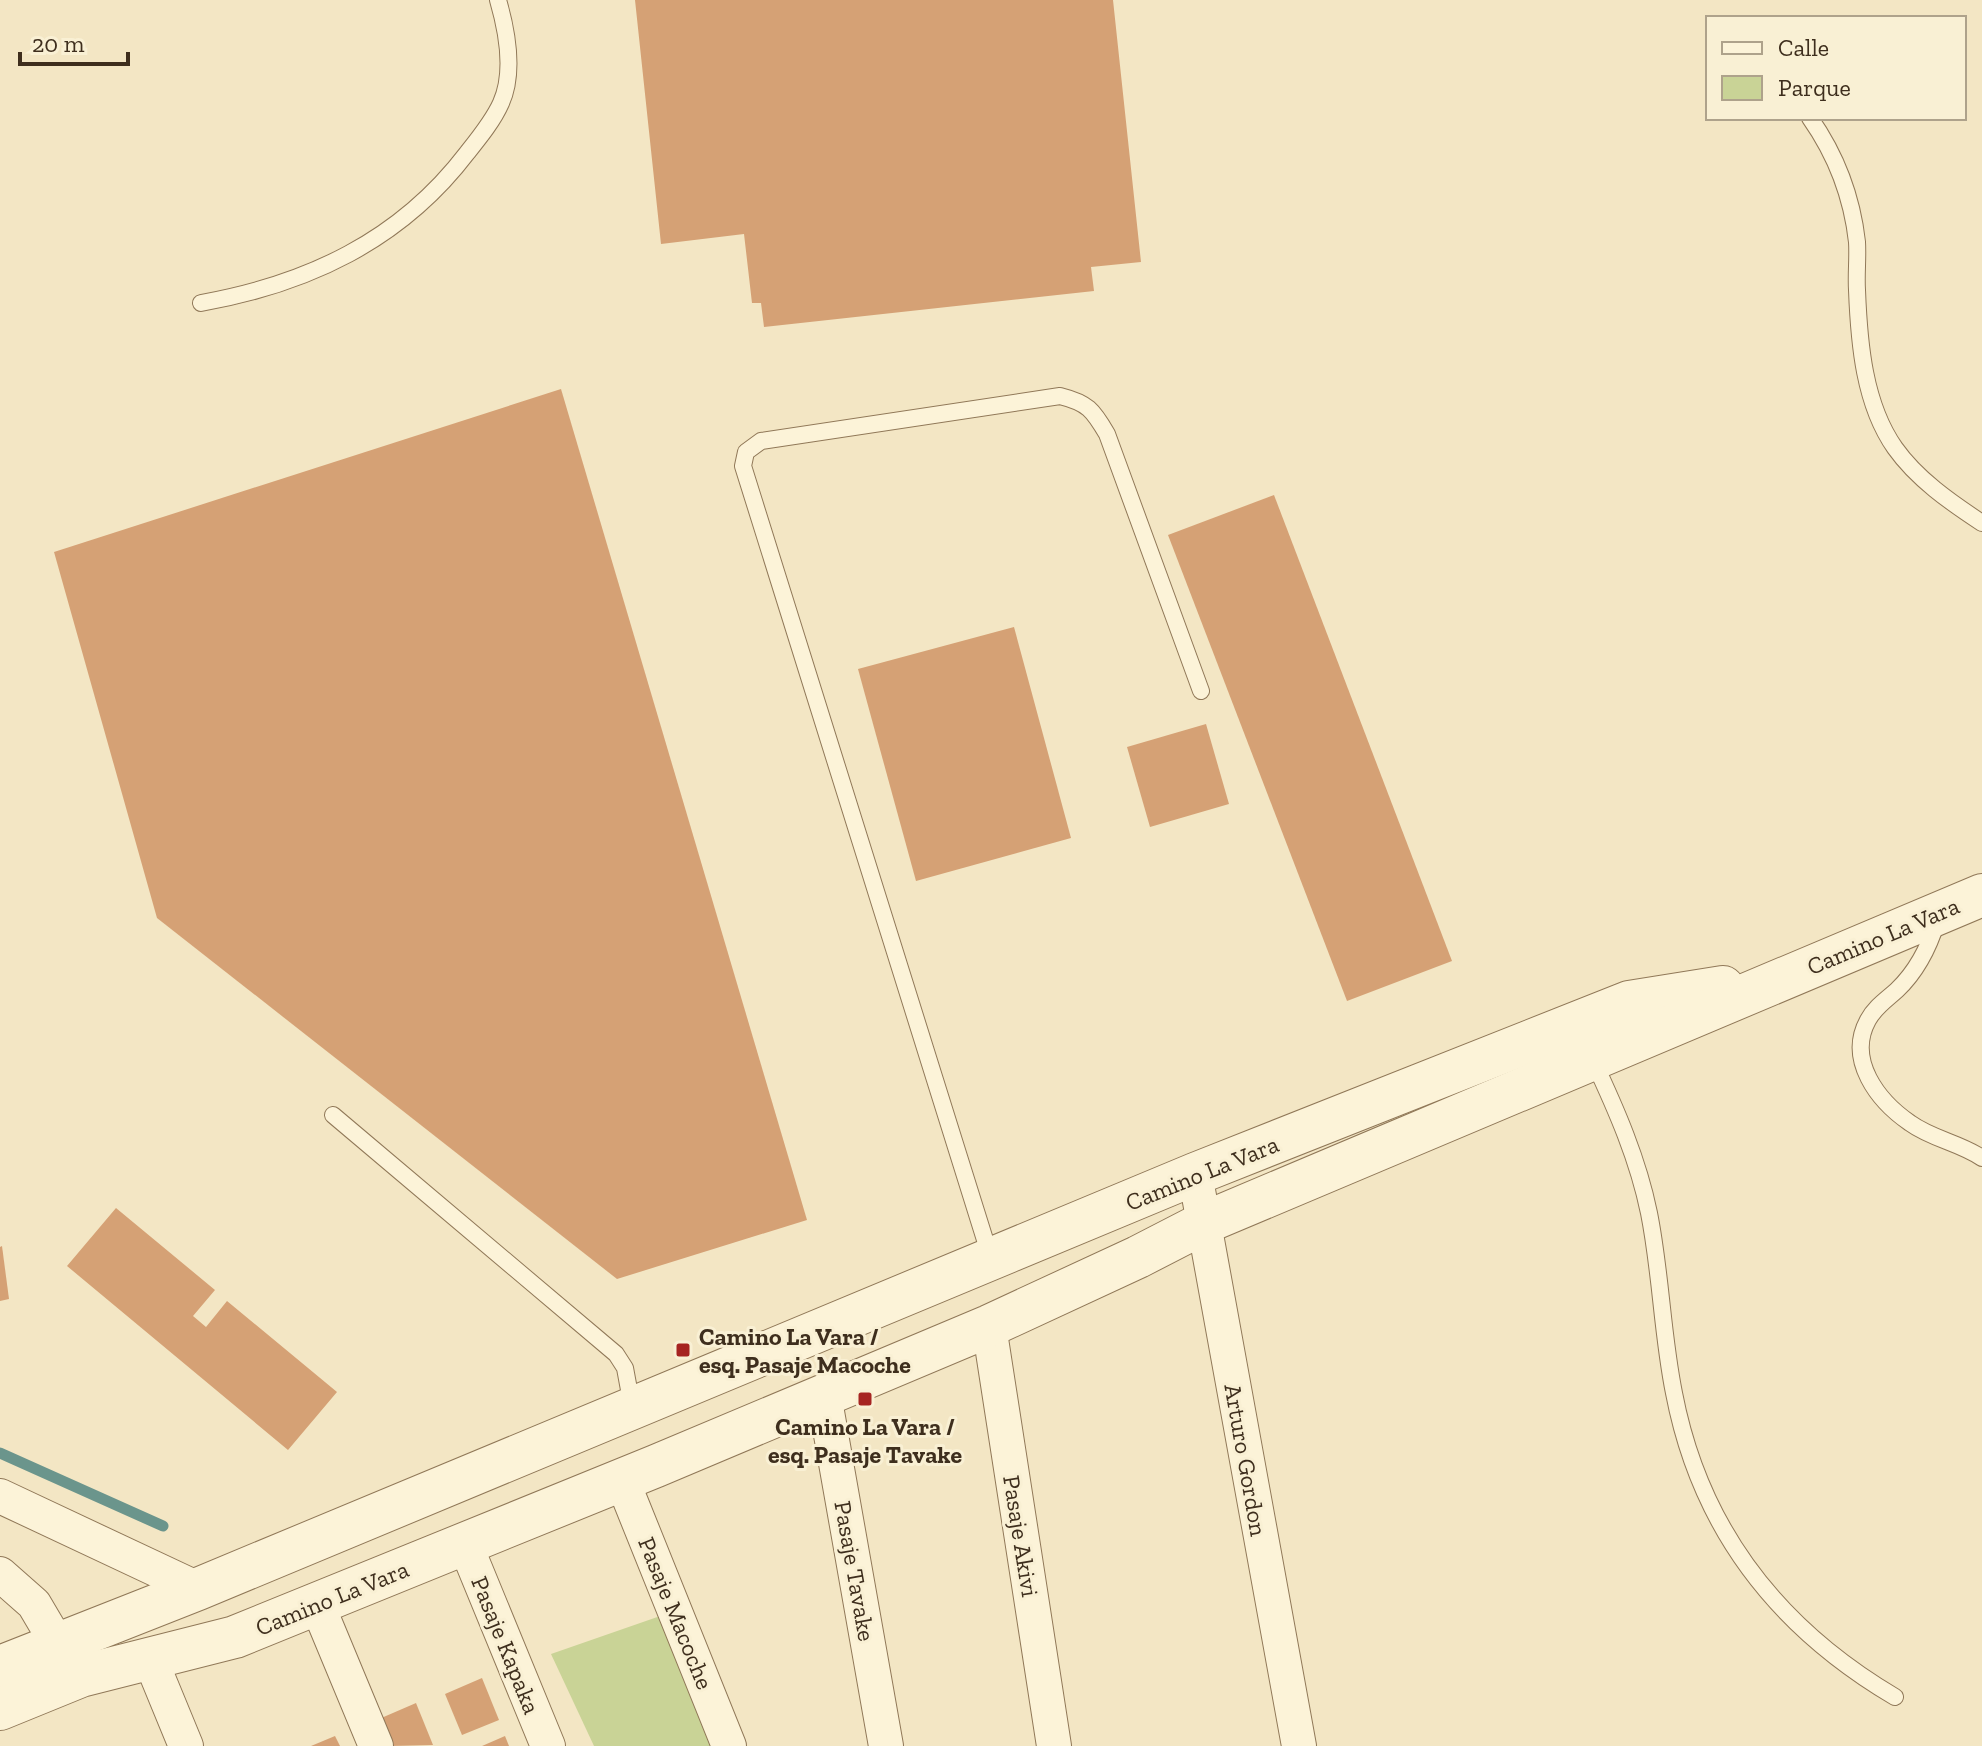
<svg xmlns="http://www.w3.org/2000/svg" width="1982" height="1746" font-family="'Zilla Slab',serif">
<rect width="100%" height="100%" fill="#f3e6c4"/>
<polygon fill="#c9d396" points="666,1614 726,1746 594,1746 551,1654"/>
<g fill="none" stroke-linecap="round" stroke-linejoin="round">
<polyline stroke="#6b958c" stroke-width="11" points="0,1453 163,1526"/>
</g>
<g fill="#d5a175">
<polygon points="635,0 1113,0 1141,262 1091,267 1094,291 764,327 761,303 752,303 744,234 661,244"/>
<polygon points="561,389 807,1220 617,1279 157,918 54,552"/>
<polygon points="1274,495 1452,961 1347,1001 1168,535"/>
<polygon points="1014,627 1071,838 916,881 858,669"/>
<polygon points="1206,724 1229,804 1150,827 1127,747"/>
<polygon points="116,1208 215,1290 193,1316 206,1327 227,1301 337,1392 288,1450 67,1266"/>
<polygon points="2,1246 9,1299 0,1301 0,1247"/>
<polygon points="482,1678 499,1720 462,1735 445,1694"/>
<polygon points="416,1703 433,1745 390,1746 379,1719"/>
<polygon points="335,1736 340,1746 311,1746"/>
<polygon points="505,1736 509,1746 482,1746"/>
</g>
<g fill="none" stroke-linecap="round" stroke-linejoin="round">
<g stroke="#907858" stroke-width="18">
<g id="service">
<path d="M1810,118C1836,155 1852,197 1857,242C1858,258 1856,274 1857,290C1859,343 1864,404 1895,448C1917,479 1950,502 1982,523"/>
<path d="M201,303C307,284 400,241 467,153C479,138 493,121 501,103C515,72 507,31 498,0"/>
<path d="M1937,921C1929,947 1917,971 1897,990C1886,1000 1875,1007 1868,1020C1846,1060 1878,1101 1910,1123C1932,1139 1960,1143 1982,1158"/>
<path d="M1593,1060C1616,1109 1638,1159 1649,1213C1661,1273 1662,1334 1674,1393C1700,1529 1778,1628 1895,1697"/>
<polyline points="333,1115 616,1354 625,1368 632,1406"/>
<path d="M991,1259L743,466L746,452L761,441L1060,396C1088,403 1093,410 1107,434L1201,691"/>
</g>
</g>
<g stroke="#907858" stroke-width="36">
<g id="minor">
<polyline points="1195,1174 1299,1746"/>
<polyline points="989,1326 1054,1746"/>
<polyline points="824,1395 886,1746"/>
<polyline points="622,1480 729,1746"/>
<polyline points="0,1496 198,1589"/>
<polyline points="465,1544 548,1746"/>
<polyline points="0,1574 34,1604 57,1643"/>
<polyline points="317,1604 376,1746"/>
<polyline points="151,1661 186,1746"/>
</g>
</g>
<g stroke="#907858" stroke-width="44">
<g id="tertiary">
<polyline points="0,1667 198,1589 1195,1174 1629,1002 1723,987"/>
<polyline points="0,1709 81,1676 235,1637 656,1466 989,1326 1138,1257 1204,1223 1982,895"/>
</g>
</g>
<use href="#service" stroke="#fcf3d8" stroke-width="16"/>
<use href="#minor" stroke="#fcf3d8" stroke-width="34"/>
<use href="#tertiary" stroke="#fcf3d8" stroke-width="42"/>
</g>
<g fill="#a62421" stroke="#f9f0d4" stroke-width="3">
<rect x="675" y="1342" width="16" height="16" rx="4"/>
<rect x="857" y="1391" width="16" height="16" rx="4"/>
</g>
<g text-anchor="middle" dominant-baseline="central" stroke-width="6" stroke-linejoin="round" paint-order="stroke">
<g font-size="24" fill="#3e2e1d" stroke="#f9f0d4">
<text transform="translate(1883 936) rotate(-23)">Camino La Vara</text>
<text transform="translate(1202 1173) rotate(-22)">Camino La Vara</text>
<text transform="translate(1246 1460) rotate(80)">Arturo Gordon</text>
<text transform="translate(1021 1536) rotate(81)">Pasaje Akivi</text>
<text transform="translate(855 1571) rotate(80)">Pasaje Tavake</text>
<text transform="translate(332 1598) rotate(-22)">Camino La Vara</text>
<text transform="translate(676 1613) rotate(68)">Pasaje Macoche</text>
<text transform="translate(506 1645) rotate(68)">Pasaje Kapaka</text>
</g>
<g font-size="24" font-weight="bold" fill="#3e2e1d" stroke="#f9f0d4" text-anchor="start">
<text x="699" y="1336">Camino La Vara /<tspan x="699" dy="28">esq. Pasaje Macoche</tspan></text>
<text x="865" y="1426" text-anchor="middle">Camino La Vara /<tspan x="865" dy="28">esq. Pasaje Tavake</tspan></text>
</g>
</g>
<rect x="1706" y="16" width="260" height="104" fill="#f9f0d4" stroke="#aea28b" stroke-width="2"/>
<rect x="1722" y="42" width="40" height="12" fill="#fcf3d8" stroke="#aea28b" stroke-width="2"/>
<text x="1778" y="56" font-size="24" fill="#3e2e1d">Calle</text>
<rect x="1722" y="76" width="40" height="24" fill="#c9d396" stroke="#aea28b" stroke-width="2"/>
<text x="1778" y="96" font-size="24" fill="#3e2e1d">Parque</text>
<path d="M20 52v12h108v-12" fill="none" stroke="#3e2e1d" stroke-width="4"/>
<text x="32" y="52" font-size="24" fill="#3e2e1d" stroke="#f9f0d4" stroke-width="6" paint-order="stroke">20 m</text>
</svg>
